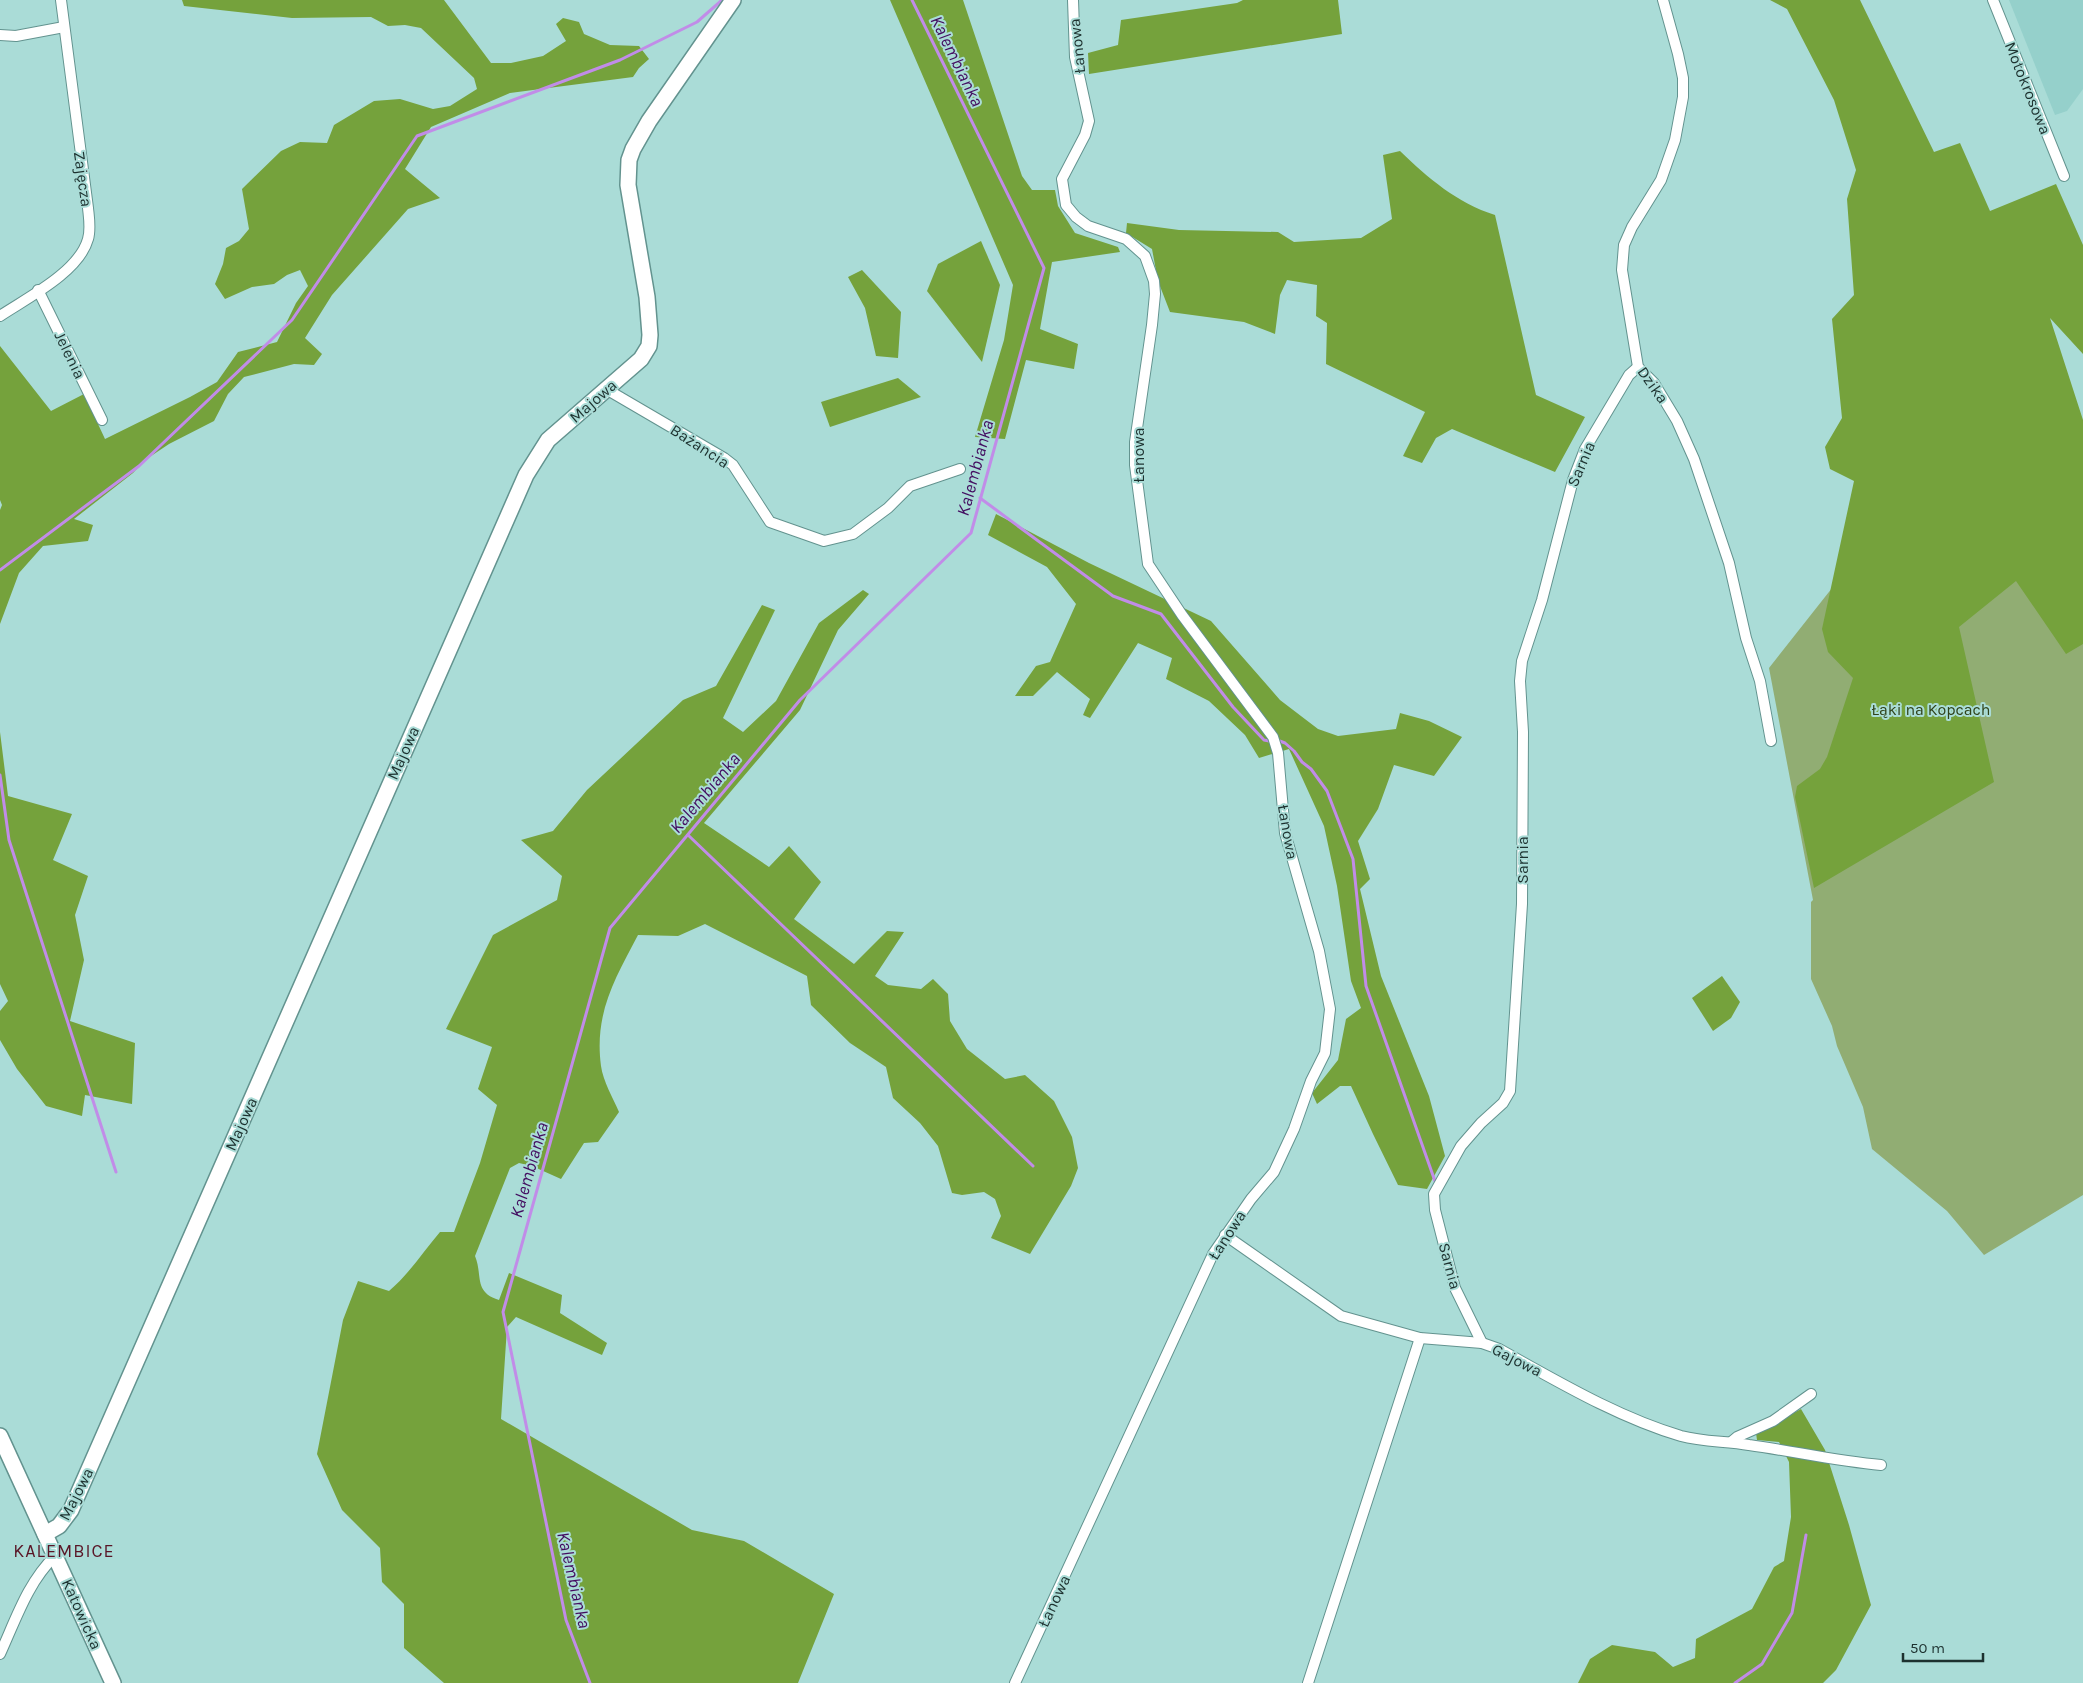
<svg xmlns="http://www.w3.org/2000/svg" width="2083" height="1683" font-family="Karla,sans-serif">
<rect width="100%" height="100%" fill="#aadcd7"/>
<polygon fill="#95d0cb" points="2009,0 2083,0 2083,89 2067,111 2055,115"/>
<polygon fill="#91ad73" points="2083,465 2083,1195 1984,1255 1947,1211 1872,1149 1863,1107 1837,1046 1832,1026 1811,979 1811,902 1813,900 1769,668 1851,564"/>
<g fill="#75a23c">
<polygon points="182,0 444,0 491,63 511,63 543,56 566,41 556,24 563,18 579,22 584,34 610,45 639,46 649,59 639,68 633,77 510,93 431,127 405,169 440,198 408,209 332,295 305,338 322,354 314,365 294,364 244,377 228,394 214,421 169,444 145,460 133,473 74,519 93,525 88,541 43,546 19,573 0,624 0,510 2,505 0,500 0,346 51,411 84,394 105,439 190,397 217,382 238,352 277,342 296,303 308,286 300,270 287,275 274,284 252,287 225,299 215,284 223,264 226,248 239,241 249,229 242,189 281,151 300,142 327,143 334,125 374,101 400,99 433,109 450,106 477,89 474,78 421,28 405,25 388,26 371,17 292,18 184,6"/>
<polygon points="890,0 963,0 1022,176 1032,190 1055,190 1058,206 1075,233 1118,247 1120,252 1052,262 1040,329 1078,344 1074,369 1026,360 1005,439 975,437 1004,340 1013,285"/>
<polygon points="1243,0 1338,0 1342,34 1089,74 1088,53 1118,45 1121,20 1237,3"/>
<polygon points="1770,0 1860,0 1934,152 1960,143 1990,211 2056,184 2083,245 2083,354 2050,318 2083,420 2083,644 2066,654 2016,581 1959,627 1994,782 1814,888 1795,797 1797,786 1820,769 1827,757 1853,678 1828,652 1822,629 1854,481 1830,469 1825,447 1842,418 1832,319 1854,295 1847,199 1856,170 1834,100 1787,9"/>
<path d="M1400,151C1428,178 1457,203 1495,215L1536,395L1585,417L1555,472L1452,429L1436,438L1422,463L1403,456L1425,412L1326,364L1327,323L1316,316L1317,285L1287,280L1280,295L1275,334L1244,322L1170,312L1158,281L1152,249L1126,233L1127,223L1179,230L1278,232L1294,242L1361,238L1392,219L1383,155Z"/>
<polygon points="981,241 1000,285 982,362 927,291 938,264"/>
<polygon points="862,270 901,312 898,358 876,356 865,308 848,277"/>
<polygon points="898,378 921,397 830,427 821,402"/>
<polygon points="996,514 1089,563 1211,621 1280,700 1318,729 1338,736 1396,729 1400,713 1429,721 1462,737 1434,776 1394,765 1378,809 1358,841 1370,879 1360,889 1381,976 1429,1096 1445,1156 1427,1189 1398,1185 1373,1134 1351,1086 1340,1086 1317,1104 1312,1093 1338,1060 1346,1019 1361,1008 1351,981 1337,886 1324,826 1289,749 1259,758 1245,735 1209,701 1166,679 1172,658 1138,643 1090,718 1083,715 1090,699 1057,672 1033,696 1015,696 1036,666 1050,662 1076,604 1047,567 988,535"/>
<path d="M863,590L869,594L838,630L800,710L704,823L769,867L789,846L821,882L794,919L854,964L887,931L904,932L875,976L888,985L921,989L933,979L948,994L950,1021L967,1049L1005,1079L1025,1075L1054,1101L1072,1137L1078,1168L1071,1186L1030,1254L991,1238L1001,1216L995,1199L984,1192L962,1195L952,1193L938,1146L920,1123L893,1098L886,1067L850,1043L811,1005L807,976L705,924L678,936L638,935C615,979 594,1013 601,1066C603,1081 613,1098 619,1112L598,1142L584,1143L561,1179L532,1166L519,1163L510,1168L475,1256C483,1275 473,1292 499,1300L509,1273L562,1295L560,1313L607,1343L602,1355L516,1317L507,1327L501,1419L692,1530L744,1541L834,1594L798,1683H444L404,1648V1604L382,1582L380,1548L342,1510L317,1454L343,1320L358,1281L389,1291C409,1274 423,1252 440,1232H454L480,1163L497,1105L478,1089L492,1047L446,1029L493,935L557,900L562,876L521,840L553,831L587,790L683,700L716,686L762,605L775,610L723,718L743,732L776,701L819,623Z"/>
<polygon points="0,732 8,796 72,814 53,860 88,876 75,915 84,960 70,1021 135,1043 132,1104 85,1095 82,1116 46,1106 17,1069 0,1040 0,1011 8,1001 0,984"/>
<polygon points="1722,976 1740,1002 1731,1018 1713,1031 1692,998"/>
<polygon points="1801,1409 1825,1450 1849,1525 1871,1605 1836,1670 1823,1683 1578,1683 1590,1659 1612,1645 1655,1652 1673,1667 1695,1658 1696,1639 1752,1609 1774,1567 1784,1561 1791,1517 1789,1462 1779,1442 1757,1440 1756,1433"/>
</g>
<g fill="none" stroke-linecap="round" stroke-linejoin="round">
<g stroke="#c18ce8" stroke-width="3">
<polyline points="980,498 1113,596 1161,614 1233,707 1264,740 1269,741"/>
<polyline points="0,570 139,466 292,320 417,136 620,60 697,22 722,0"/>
<polyline points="1277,740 1285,743 1294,751 1302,762 1311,769 1327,791 1353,859 1366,986 1436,1184"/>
<polyline points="0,775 9,840 116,1172"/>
<polyline points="688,835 1033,1166"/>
<polyline points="590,1683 566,1620 503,1312 610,928 800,700 971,533 1044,268 912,0"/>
<polyline points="1735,1683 1762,1664 1792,1613 1806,1535"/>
</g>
<g stroke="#63938f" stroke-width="12">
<g id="street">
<polyline points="1663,0 1678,54 1683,78 1683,97 1675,140 1661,180 1632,227 1624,245 1622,270 1638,367 1654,383 1677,421 1694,459 1729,563 1746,638 1760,681 1771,741"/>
<polyline points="1993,0 2064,176"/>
<polyline points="0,35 16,36 64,27"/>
<polyline points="38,290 102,420"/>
<path d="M0,316C27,298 79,272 88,239C91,229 89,218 88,208L61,0"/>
<polyline points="606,389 724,458 733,465 770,522 824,541 853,534 888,508 910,486 960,469"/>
<path d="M1225,1235L1341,1316L1420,1338L1482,1343L1499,1349C1557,1381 1617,1417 1681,1436C1703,1442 1726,1441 1749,1445C1793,1451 1836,1461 1881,1465"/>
<polyline points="1482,1343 1455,1288 1435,1210 1434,1194 1461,1146 1481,1123 1503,1103 1510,1091 1522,904 1523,732 1520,681 1522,661 1542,600 1573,480 1585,449 1629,375 1638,367"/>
<polyline points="1731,1442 1737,1437 1773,1421 1811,1394"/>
<path d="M0,1654C16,1619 28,1582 55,1556"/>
<polyline points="1015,1683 1213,1254 1251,1199 1274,1172 1294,1129 1311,1081 1325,1053 1330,1009 1319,951 1285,833 1278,753 1273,737 1182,615 1148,564 1135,465 1135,442 1152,325 1155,294 1154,281 1145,256 1135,247 1126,239 1088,226 1076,217 1066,205 1062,179 1085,135 1089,121 1075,57 1073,0"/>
<polyline points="1308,1683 1420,1338"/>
</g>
</g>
<g stroke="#63938f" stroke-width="18">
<g id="secondary">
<polyline points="0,1436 113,1683"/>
<polyline points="45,1534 59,1526 71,1510 526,475 548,440 641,359 649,346 650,335 647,297 628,185 629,160 633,149 649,121 733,0"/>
</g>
</g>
<use href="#street" stroke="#fff" stroke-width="10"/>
<use href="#secondary" stroke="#fff" stroke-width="15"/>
</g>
<g text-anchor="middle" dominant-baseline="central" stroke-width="4" stroke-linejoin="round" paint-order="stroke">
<g font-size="16" fill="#1d312f" stroke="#aadcd7">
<text transform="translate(1077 46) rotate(-96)">Łanowa</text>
<text transform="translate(2028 88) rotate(68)">Motokrosowa</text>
<text transform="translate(83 179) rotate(82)">Zajęcza</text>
<text transform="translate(70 355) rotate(64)">Jelenia</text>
<text transform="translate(1653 385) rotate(55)">Dzika</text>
<text transform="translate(593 401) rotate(-41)">Majowa</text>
<text transform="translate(700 446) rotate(33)">Bażancia</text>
<text transform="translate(1138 455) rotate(-90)">Łanowa</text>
<text transform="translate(1581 464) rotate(-67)">Sarnia</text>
<text transform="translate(403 753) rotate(-66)">Majowa</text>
<text transform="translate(1288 832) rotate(80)">Łanowa</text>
<text transform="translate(1522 860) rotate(-90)">Sarnia</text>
<text transform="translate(241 1124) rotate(-66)">Majowa</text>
<text transform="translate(1227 1235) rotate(-57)">Łanowa</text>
<text transform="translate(1450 1266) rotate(75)">Sarnia</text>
<text transform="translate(1517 1360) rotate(27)">Gajowa</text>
<text transform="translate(76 1494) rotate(-63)">Majowa</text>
<text transform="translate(1054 1601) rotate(-65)">Łanowa</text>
<text transform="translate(82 1614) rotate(66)">Katowicka</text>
</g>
<g font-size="16" fill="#2f4219" stroke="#aadcd7">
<text x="1931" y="709">Łąki na Kopcach</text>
</g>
<g font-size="18" font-style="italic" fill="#430d60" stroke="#aadcd7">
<text transform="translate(957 61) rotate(64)">Kalembianka</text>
<text transform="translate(975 468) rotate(-75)">Kalembianka</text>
<text transform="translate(705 793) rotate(-50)">Kalembianka</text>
<text transform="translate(529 1170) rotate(-74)">Kalembianka</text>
<text transform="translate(574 1580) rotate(77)">Kalembianka</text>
</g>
<g font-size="18" letter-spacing="1" fill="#591526" stroke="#aadcd7">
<text x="64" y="1551">KALEMBICE</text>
</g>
</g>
<path d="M1903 1653v8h80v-8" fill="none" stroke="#1d312f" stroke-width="2.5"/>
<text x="1910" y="1653" font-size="15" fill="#1d312f" stroke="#aadcd7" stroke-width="4" paint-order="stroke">50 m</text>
</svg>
